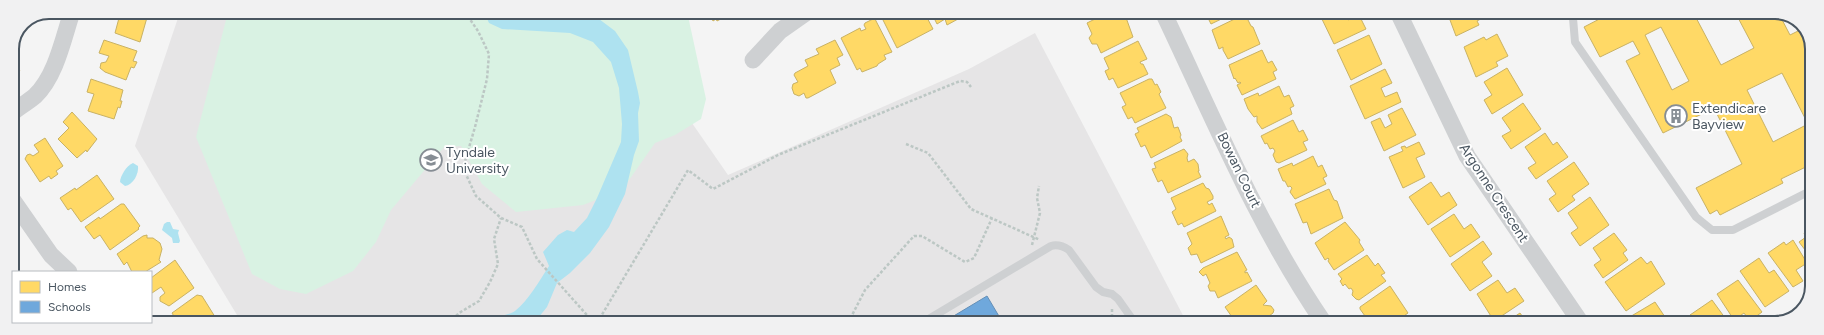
<svg xmlns="http://www.w3.org/2000/svg" width="1824" height="335" font-family="Figtree,sans-serif">
<rect width="100%" height="100%" fill="#f4f4f4"/>
<polygon fill="#e6e5e6" points="180,12 668,12 667,87 728,175 969,69 1035,33 1187,323 246,323 240,320 135,146"/>
<polygon fill="#d9f2e3" points="228,12 686,12 688,16 706,99 701,119 675,135 655,143 622,190 583,205 516,212 482,184 461,146 444,147 391,210 376,242 353,271 306,294 280,289 252,274 196,137"/>
<g fill="#aee2f0">
<path d="M484,12H517L523,14L559,12L569,16L582,12L599,19L615,31L628,50L638,92L640,103L638,113L639,141L634,155L625,194L609,227L590,253L570,273L557,283L547,307L534,323H484C495,315 508,316 515,311C528,301 540,280 549,266L543,252L558,235L567,230L574,232L587,218L597,198L621,142L622,124L619,88L611,62L593,42L570,33L502,29L489,23Z"/>
<path d="M133,163L138,166C139,174 133,185 125,186L120,182C120,176 127,165 133,163Z"/>
<polygon points="167,222 170,222 173,229 179,230 178,233 180,241 179,243 173,243 172,238 162,230 164,224"/>
</g>
<g fill="#ffd966" stroke="#c9b264" fill-rule="evenodd">
<polygon points="112,12 141,12 148,14 140,42 115,33 119,18 111,15"/>
<polygon points="711,12 734,12 717,21 716,19 713,21 711,17"/>
<polygon points="886,12 924,12 933,29 897,48 881,16"/>
<polygon points="931,12 965,12 957,16 958,19 947,25 945,19 937,24"/>
<polygon points="1082,12 1096,12 1084,18"/>
<polygon points="1109,12 1124,12 1133,37 1101,53 1097,44 1092,44 1089,38 1092,34 1087,23"/>
<polygon points="1207,12 1236,12 1211,24 1206,14"/>
<polygon points="1325,12 1347,12 1348,20 1359,15 1366,29 1334,44 1320,15"/>
<polygon points="1447,12 1487,12 1488,15 1477,21 1479,25 1456,36"/>
<path d="M1613,12H1693L1721,65L1754,48L1735,12H1778L1790,35L1804,28L1812,44V164L1781,179L1783,183L1720,215L1717,210L1710,214L1696,188L1742,164L1714,108L1663,133L1626,61L1640,54L1633,41L1600,57L1584,27ZM1661,27L1689,81L1672,90L1645,35ZM1782,73L1808,124L1773,142L1747,90Z"/>
<polygon points="1245,14 1251,26 1253,27 1260,44 1228,59 1223,50 1223,47 1219,49 1212,30"/>
<polygon points="873,19 875,19 892,52 884,55 886,59 878,64 877,66 862,72 860,68 857,70 841,38 860,28 861,31 866,29 864,25 865,23"/>
<polygon points="1497,34 1508,56 1496,62 1498,66 1476,77 1464,47 1484,37 1486,40"/>
<polygon points="1369,35 1382,64 1351,80 1337,50"/>
<polygon points="104,40 137,51 133,61 137,62 134,68 131,67 126,80 105,72 100,68 101,63 106,62 109,56 99,53"/>
<polygon points="835,40 843,55 837,58 840,65 830,70 836,83 808,98 806,98 804,93 799,96 794,94 792,88 793,84 798,82 794,75 795,73 808,66 805,60 819,54 816,49"/>
<polygon points="1138,41 1147,59 1140,62 1141,64 1143,64 1148,74 1118,88 1113,78 1109,80 1105,71 1109,69 1104,58"/>
<polygon points="1262,50 1268,63 1272,61 1277,70 1273,72 1276,79 1242,95 1237,85 1241,83 1240,82 1238,83 1235,78 1234,79 1229,65"/>
<polygon points="12,60 20,71 12,76"/>
<polygon points="1507,68 1523,95 1492,114 1484,100 1492,95 1484,82"/>
<polygon points="1385,69 1392,83 1381,88 1385,97 1397,92 1401,102 1365,119 1350,86"/>
<polygon points="91,79 123,90 120,101 122,101 120,108 118,107 114,119 88,111 94,94 87,92"/>
<polygon points="1149,79 1152,79 1155,85 1157,84 1161,92 1159,94 1166,108 1135,123 1132,117 1128,119 1122,107 1126,105 1120,93"/>
<polygon points="1279,86 1284,97 1289,95 1294,106 1290,108 1292,114 1262,129 1257,122 1257,116 1254,117 1248,109 1244,99 1258,93 1259,96"/>
<polygon points="1523,103 1541,129 1511,149 1502,136 1511,131 1502,118"/>
<polygon points="1402,108 1416,135 1384,151 1371,122 1380,118 1385,128 1392,124 1388,115"/>
<polygon points="72,112 97,139 87,152 86,150 77,158 58,139 69,128 63,122"/>
<polygon points="1166,114 1171,117 1174,128 1178,127 1181,135 1180,137 1182,141 1151,158 1145,145 1141,147 1135,134 1139,132 1137,128"/>
<polygon points="1293,120 1299,132 1303,130 1308,140 1303,142 1307,150 1279,163 1276,162 1273,155 1275,151 1273,148 1270,149 1267,143 1265,144 1261,136"/>
<polygon points="1545,133 1553,145 1557,142 1568,157 1536,179 1528,168 1536,163 1525,147"/>
<polygon points="45,138 63,166 56,171 58,174 51,179 49,176 40,182 25,159 27,155 30,154 33,156 39,152 34,145"/>
<polygon points="1419,142 1425,154 1416,158 1425,177 1403,188 1389,157 1403,151 1401,147 1405,146 1406,148"/>
<polygon points="1184,149 1188,154 1187,158 1188,162 1194,159 1198,164 1199,171 1198,171 1201,177 1168,193 1162,180 1158,182 1152,169 1156,168 1154,163"/>
<polygon points="1313,156 1318,167 1322,165 1327,176 1323,178 1326,184 1295,199 1290,192 1292,188 1290,186 1288,187 1285,181 1283,181 1278,169 1292,163 1293,166"/>
<polygon points="1574,162 1589,184 1572,196 1575,200 1558,212 1549,199 1556,194 1547,181"/>
<polygon points="97,175 114,199 81,222 71,208 68,210 60,198 75,188 76,190"/>
<polygon points="1431,182 1441,197 1449,192 1457,205 1428,225 1409,197"/>
<polygon points="1203,183 1206,188 1209,189 1213,196 1213,199 1207,202 1209,205 1212,203 1216,211 1184,227 1182,223 1178,225 1172,212 1176,209 1171,198"/>
<polygon points="1329,189 1334,200 1337,201 1343,218 1311,234 1307,222 1303,223 1295,204"/>
<polygon points="1590,197 1609,225 1580,246 1571,233 1578,228 1568,213"/>
<polygon points="121,204 124,204 140,226 138,228 139,229 110,250 100,235 94,239 85,227 99,217 100,219"/>
<polygon points="1454,214 1464,229 1471,224 1480,237 1450,257 1431,229"/>
<polygon points="1221,216 1229,235 1225,237 1226,239 1229,237 1232,239 1234,247 1201,263 1197,254 1191,255 1188,248 1192,244 1187,233"/>
<polygon points="1345,222 1360,240 1359,242 1364,250 1334,270 1328,261 1329,259 1328,258 1325,260 1315,243"/>
<polygon points="1812,228 1812,259 1799,242 1806,237 1804,233"/>
<polygon points="1614,233 1627,250 1623,253 1628,260 1603,278 1594,265 1601,260 1593,248"/>
<polygon points="147,235 147,238 153,238 160,243 162,249 159,260 161,262 145,272 132,272 127,262 124,265 117,254 143,236"/>
<polygon points="1793,240 1807,263 1796,270 1803,281 1793,287 1768,253 1784,242 1786,245"/>
<polygon points="1483,241 1492,254 1482,262 1492,276 1470,291 1451,264"/>
<polygon points="1237,252 1247,270 1245,271 1245,273 1247,272 1252,281 1218,298 1215,291 1210,291 1208,286 1210,283 1206,274 1203,276 1199,272 1203,268"/>
<polygon points="1367,255 1375,266 1378,263 1385,273 1381,275 1386,281 1359,300 1356,299 1352,295 1353,291 1351,288 1349,289 1345,284 1343,286 1340,281 1342,279 1338,274"/>
<polygon points="1641,257 1647,264 1651,261 1665,284 1626,311 1605,282"/>
<polygon points="1759,258 1769,273 1774,270 1789,291 1765,307 1740,271"/>
<polygon points="175,260 194,288 169,306 160,301 160,297 165,293 161,287 152,293 151,292 151,278"/>
<polygon points="1498,280 1507,293 1515,288 1524,301 1494,321 1477,294"/>
<polygon points="1738,280 1762,312 1750,321 1744,313 1734,320 1717,294"/>
<polygon points="1256,285 1267,301 1263,305 1271,306 1274,310 1273,313 1260,323 1229,323 1229,320 1232,317 1225,307"/>
<polygon points="1390,286 1408,313 1394,323 1370,323 1360,309 1360,307"/>
<polygon points="197,295 202,296 217,320 217,323 178,323 172,313"/>
<polygon points="1712,300 1728,322 1695,323 1690,315"/>
<polygon points="1655,302 1669,323 1631,323 1628,318"/>
<polygon points="1520,313 1527,323 1505,323"/>
<polygon points="1278,317 1282,323 1269,323"/>
<polygon points="1411,319 1414,323 1405,323"/>
<polygon points="42,322 67,322 68,323 44,323"/>
</g>
<polygon fill="#6fa8dc" stroke="#648fb7" points="987,296 1003,323 956,323 952,317"/>
<g fill="none" stroke-linecap="round" stroke-linejoin="round">
<g stroke="#bcc7c4" stroke-width="2.5" stroke-dasharray="3 2" stroke-linecap="butt">
<polyline points="465,12 478,31 489,54 487,79 475,127 463,168 476,196 501,218 522,227 537,259 594,323"/>
<polyline points="906,144 928,153 971,209 1040,240"/>
<polyline points="1032,245 1040,213 1037,198 1039,186"/>
<polyline points="1112,309 1112,323"/>
<polyline points="449,323 459,313 479,301 490,282 498,264 494,239 501,218"/>
<polyline points="597,323 688,170 713,189 778,155 960,81 967,82 971,87"/>
<polyline points="848,323 865,290 914,236 922,236 965,262 974,258 992,218"/>
</g>
<g stroke="#ced0d2" stroke-width="8">
<polyline points="1581,12 1573,18 1575,42 1696,217 1712,230 1733,230 1812,190"/>
<path d="M922,323L1051,246C1058,244 1063,246 1069,250L1096,287L1103,292L1112,294L1118,299L1135,323"/>
</g>
<g stroke="#ced0d2" stroke-width="17">
<path d="M1163,12C1213,117 1258,227 1324,323"/>
<polyline points="1398,12 1467,156 1581,323"/>
<polyline points="753,60 780,31 807,12"/>
<path d="M12,113C19,107 28,102 35,96C56,76 63,39 72,12"/>
<polyline points="12,199 51,255 69,272"/>
<polyline points="121,322 121,323"/>
</g>
</g>
<defs>
<g id="building-ring" transform="scale(1.15)"><circle r="9.5" fill="#fff" stroke="#868d94" stroke-width="1.5"/><path d="M-4-6H4V6H1V3H-1V6H-4ZM-2.5-4.3h1.7v1.8h-1.7ZM.8-4.3h1.7v1.8H.8ZM-2.5-1h1.7V.8h-1.7ZM.8-1h1.7V.8H.8Z" fill="#868d94"/></g>
<g id="university-ring" transform="scale(1.15)"><circle r="9.5" fill="#fff" stroke="#868d94" stroke-width="1.5"/><path d="M0-5L7-2L0 1L-7-2ZM-4 1L0 2.5L4 1V4Q0 6-4 4Z" fill="#868d94"/></g>
</defs>
<g fill-rule="evenodd">
<use href="#building-ring" x="1676" y="116"/>
<use href="#university-ring" x="431" y="160"/>
</g>
<g text-anchor="middle" dominant-baseline="central" stroke-width="4" stroke-linejoin="round" paint-order="stroke">
<g font-size="14" fill="#4a5661" stroke="#fff" text-anchor="start">
<text x="1692" y="108">Extendicare<tspan x="1692" dy="16">Bayview</tspan></text>
<text x="446" y="152">Tyndale<tspan x="446" dy="16">University</tspan></text>
</g>
<g font-size="14" fill="#4a5661" stroke="#fff">
<text transform="translate(1239 170) rotate(64)">Bowan Court</text>
<text transform="translate(1494 193) rotate(57)">Argonne Crescent</text>
</g>
</g>
<path d="M0 0H1824V335H0ZM49 19H1775A30 30 0 0 1 1805 49V286A30 30 0 0 1 1775 316H49A30 30 0 0 1 19 286V49A30 30 0 0 1 49 19Z" fill="#f1f1f2" fill-rule="evenodd"/>
<path fill="none" stroke="#4a5661" stroke-width="2" d="M49 19H1775A30 30 0 0 1 1805 49V286A30 30 0 0 1 1775 316H49A30 30 0 0 1 19 286V49A30 30 0 0 1 49 19Z"/>
<rect x="12" y="271" width="140" height="52" fill="#ffffff" stroke="#b7bbc0"/>
<rect x="20" y="281" width="20" height="12" fill="#ffd966" stroke="#b7bbc0"/>
<text x="48" y="291" font-size="12" fill="#4a5661">Homes</text>
<rect x="20" y="301" width="20" height="12" fill="#6fa8dc" stroke="#b7bbc0"/>
<text x="48" y="311" font-size="12" fill="#4a5661">Schools</text>
</svg>
